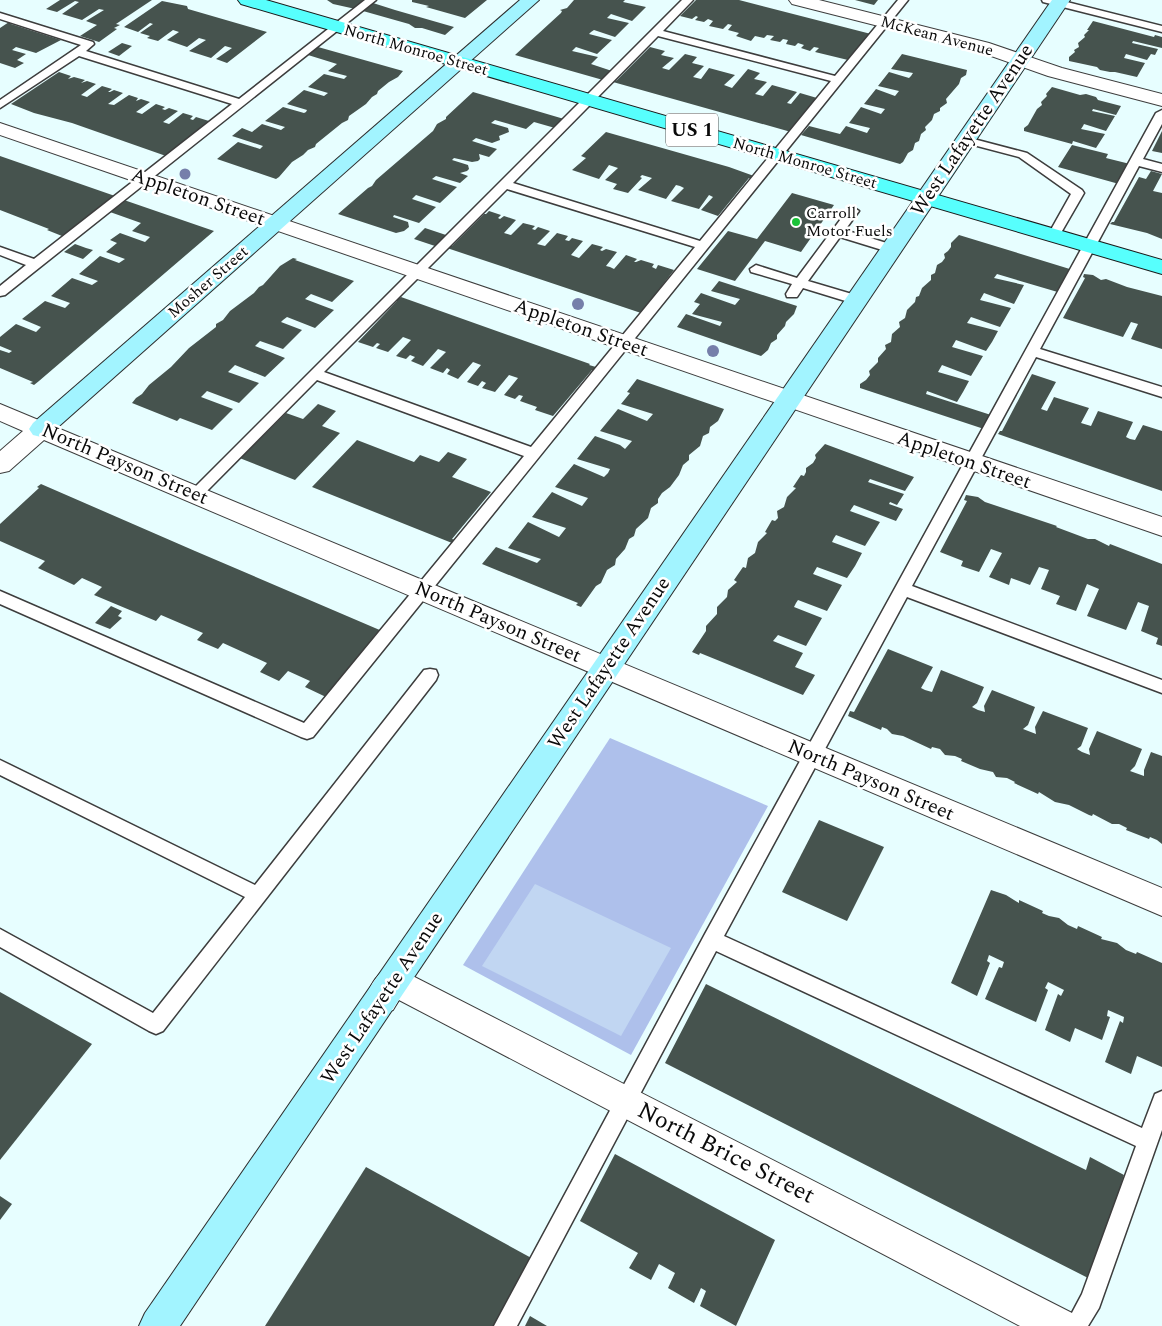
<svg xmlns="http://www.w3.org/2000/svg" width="1162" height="1326" font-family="Spectral,serif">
<rect width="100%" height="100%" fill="#e7feff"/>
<polygon fill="#aec0eb" points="610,738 768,806 631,1055 463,965"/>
<polygon fill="#c1d6f2" points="535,884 671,948 621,1036 482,966"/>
<g fill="#46534e">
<polygon points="60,0 152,0 116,24 120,25 114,28 117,29 99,42 80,36 97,25 86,21 104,10 99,9 82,20 62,14 79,2 75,1 57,12 46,9"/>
<polygon points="327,0 365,0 355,8 351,8 333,4"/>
<polygon points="412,0 487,0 465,18 426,7 429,6 412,2"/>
<polygon points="574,0 625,0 623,2 646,7 632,21 611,14 607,18 629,23 615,37 594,30 591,32 589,34 612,40 597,54 576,47 572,51 598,57 591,64 612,71 603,80 515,55 561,13 562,11 560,10 567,8"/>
<polygon points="696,0 739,0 871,34 868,35 848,60 815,52 819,48 814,47 810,51 801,48 804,45 798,43 795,46 786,44 788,40 783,39 780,42 770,40 774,36 767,35 764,38 755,36 751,41 736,36 739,33 728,30 732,25 728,24 723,29 709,26 713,21 708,19 704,22 695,20 698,17 696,16 692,19 680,16"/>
<polygon points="855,0 878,0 874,5"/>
<polygon points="162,1 187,6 188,9 267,32 227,63 216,59 232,48 225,46 211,58 189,51 206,40 199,38 187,47 167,40 179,32 173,30 158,41 147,38 150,36 140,33 153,24 150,23 138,32 124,27"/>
<polygon points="373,3 395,10 454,27 445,35 422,28 415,28 409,24 363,11"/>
<polygon points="1093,21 1154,37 1155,35 1162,37 1162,48 1133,41 1132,43 1158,49 1155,55 1151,54 1147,60 1126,54 1124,58 1145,63 1137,77 1115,72 1110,72 1100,70 1097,67 1069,61 1069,57 1075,52 1074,50 1079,47 1078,43 1085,37 1084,35 1089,30 1087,30"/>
<polygon points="9,22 11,24 61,40 36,53 16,47 12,50 26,54 17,60 24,63 15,68 0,63 0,28"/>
<polygon points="122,43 132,46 119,56 108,52"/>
<polygon points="318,47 403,71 398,77 389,82 378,91 377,94 372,97 366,104 349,116 348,120 342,123 316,144 315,147 308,150 303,155 292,162 279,177 276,179 217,159 238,142 260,149 263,146 232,136 242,128 252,132 262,124 281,130 285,127 265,121 283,107 304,113 306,112 307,110 287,104 304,90 324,96 328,93 308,87 324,74 344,79 347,76 328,71 337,64 308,55"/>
<polygon points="650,47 665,51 661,55 674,58 662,68 669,70 685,54 697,57 692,63 704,66 693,77 701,79 709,68 735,75 724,85 732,88 748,69 760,73 754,79 767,82 755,94 763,96 772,85 797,92 787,103 791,104 800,93 817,98 791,129 793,130 791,132 613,82 617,80"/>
<polygon points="902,54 967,70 966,75 961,78 959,84 946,99 947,103 940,108 940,111 934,114 932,120 925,127 926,130 921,134 919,141 915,143 913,150 908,153 903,162 900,164 801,135 809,126 840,134 846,126 867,133 870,128 849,123 861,107 881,114 885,109 864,104 876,89 895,96 899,91 878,86 889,72 909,78 911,76 913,73 891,69"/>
<polygon points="59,72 71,76 68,79 74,77 85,80 81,83 87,81 96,84 81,95 87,97 102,86 112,89 108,92 110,92 114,90 123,93 108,104 114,105 129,95 138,98 136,101 141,99 150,102 136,112 142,114 156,104 165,107 162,109 165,110 169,108 178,111 163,122 169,124 183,113 193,116 190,119 193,120 196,117 209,121 166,156 72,123 34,113 11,104"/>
<polygon points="1052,87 1080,95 1086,94 1096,97 1098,100 1121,106 1116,115 1093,109 1092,111 1115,116 1106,131 1084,124 1083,126 1081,129 1105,134 1096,148 1073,141 1072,144 1024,131 1024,128 1028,125 1037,109 1042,105 1041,102 1047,96 1046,94"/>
<polygon points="473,92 564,119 555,128 534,122 526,129 495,120 491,123 508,128 509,132 499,136 500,140 492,143 476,138 472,141 497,149 489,157 479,154 480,159 478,161 472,162 454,158 452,160 468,165 469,169 467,171 460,173 468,176 460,183 436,176 432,179 457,187 440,203 416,195 412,199 436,207 419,223 394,215 393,217 408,222 409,227 404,231 396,233 338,214 368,188 372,186 376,180 433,131 437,124 446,119 446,117"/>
<polygon points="1162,131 1162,153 1152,151"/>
<polygon points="606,132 729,167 754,176 752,179 749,178 718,216 701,210 713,197 709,195 699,209 671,201 684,188 680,186 676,185 666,199 638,190 652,178 642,175 640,177 642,178 628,193 613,189 617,184 605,180 618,168 609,165 599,179 572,170 586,158 581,156"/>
<polygon points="1072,145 1108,154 1106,158 1130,164 1119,184 1058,167"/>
<polygon points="0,156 115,196 62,236 47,230 49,229 0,210"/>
<polygon points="1151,171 1162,174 1153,191 1162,193 1162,239 1147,233 1110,224 1112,222 1114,222 1139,177 1146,179"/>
<polygon points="792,193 834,205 801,252 765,241 735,281 697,269 728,231 757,239"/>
<polygon points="124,200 214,231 39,381 34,385 30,383 33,382 0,368 0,350 9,353 12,351 0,346 0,337 16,324 36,332 41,327 22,319 45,301 65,308 70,303 51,296 72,278 92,285 98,281 79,274 100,256 119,263 125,259 106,252 117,243 110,240 120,233 145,242 150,237 132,231 141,223 110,212"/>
<polygon points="489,211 501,215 498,218 500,219 504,216 516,220 504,233 511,235 523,223 535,226 532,229 535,230 538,227 550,231 537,244 545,246 557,233 568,236 565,240 569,241 572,238 583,241 571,255 579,258 592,244 603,247 600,250 602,251 606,249 617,252 606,266 610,267 614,269 626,255 637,259 634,262 636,262 641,260 654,264 652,267 656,269 658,265 674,270 641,313 447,248 449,245 452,246 484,214 486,214"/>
<polygon points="425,228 446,235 435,246 414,239"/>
<polygon points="959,235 1073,270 1061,293 997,274 994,278 1024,285 1014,304 984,293 980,300 1011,308 1000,327 971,317 967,323 998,331 992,342 986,351 956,340 952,347 983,356 971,376 942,365 938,372 969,381 963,392 957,402 927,391 926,394 991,415 984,429 860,388 860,384 866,380 870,375 869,371 878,362 878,358 886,349 885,345 891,342 892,334 900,327 899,322 905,318 907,310 915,302 916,297 919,296 922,288 931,280 931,275 935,273 937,265 942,262 945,258 944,254 948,251 951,247 951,243"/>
<polygon points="75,244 86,248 93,250 83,259 64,252"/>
<polygon points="293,258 297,259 295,260 354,281 332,302 311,294 305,299 334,310 315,328 287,317 283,320 281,322 302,330 283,349 260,341 255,346 285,358 265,377 235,365 228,372 259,383 239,403 207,391 201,397 233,409 212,430 180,418 177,421 132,403 136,398 142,394 149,385 171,367 189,348 216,327 216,324 223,320 230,311 254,293 259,287 263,285 280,266"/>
<polygon points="1084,274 1093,275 1101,280 1106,279 1127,287 1162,296 1162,349 1131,339 1138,324 1131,322 1123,337 1063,318 1085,278 1083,277"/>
<polygon points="719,281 797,306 794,314 786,322 785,326 777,335 777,339 771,343 768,350 761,356 677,327 686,314 720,326 722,322 692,314 700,304 694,302 701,293 735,305 740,299 711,291"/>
<polygon points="401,297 590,364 589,365 596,367 593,371 592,370 553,416 535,410 537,407 520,401 523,396 519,395 515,399 504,395 518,378 509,375 495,392 482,388 486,383 482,381 478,386 467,382 481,365 473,362 458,379 447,374 450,370 447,368 443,373 430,368 446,352 438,349 423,366 411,361 415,357 410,355 406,359 396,356 411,340 403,337 388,352 376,348 380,344 377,343 373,347 358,342 397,301 395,301"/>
<polygon points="1032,374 1056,382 1041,409 1047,411 1054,397 1089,408 1081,423 1091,426 1098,411 1133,422 1126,437 1130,439 1135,440 1143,425 1162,431 1162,491 998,434 1000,431 1002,431"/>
<polygon points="637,379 724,409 718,421 710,427 709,433 703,436 700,446 689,455 689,460 683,465 679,475 670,487 662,493 658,499 658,503 651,508 648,518 636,529 634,536 629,539 625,549 616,559 615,565 607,570 601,583 596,586 581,607 576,605 578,603 482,564 496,547 537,563 541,559 508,548 528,522 559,537 566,528 532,517 552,492 582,506 588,498 555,487 574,464 604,477 608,473 610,469 577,459 595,436 620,445 625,449 632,441 600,431 618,409 647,421 653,414 621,404 630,393 627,392"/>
<polygon points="318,404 336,411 322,426 340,433 295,480 237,457 241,453 244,455 286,413 303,419"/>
<polygon points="357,440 414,462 420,455 439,462 448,452 467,459 452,477 491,492 452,539 455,540 452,543 312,487"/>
<polygon points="825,444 914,477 905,491 870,479 868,482 904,494 897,505 890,502 889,504 903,509 896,521 854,505 850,511 880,522 865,546 836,535 834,538 832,542 862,553 855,566 847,578 817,567 813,574 842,585 827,611 798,600 796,603 794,607 822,618 806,646 778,635 773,641 803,653 795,667 815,675 803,695 700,653 699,655 692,652 706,631 706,626 717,614 717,607 727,597 728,590 737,582 734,580 743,567 746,568 748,558 755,553 758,542 767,533 765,532 772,520 775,521 778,518 777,511 784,507 787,497 796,488 793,487 801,475 804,476 806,472 806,468 813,463 816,458 815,455"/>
<polygon points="41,484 195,551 382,631 379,635 376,634 326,697 305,687 310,681 288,671 279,681 260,672 267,663 223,643 218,649 197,640 203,633 161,615 156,621 94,595 102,587 82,578 74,585 38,568 45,561 0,541 0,524 39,488 37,487"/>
<polygon points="966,495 978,497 985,502 1057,526 1056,527 1088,539 1095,539 1109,546 1110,544 1162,564 1162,646 1156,644 1158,638 1141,631 1149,606 1138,602 1126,630 1087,616 1099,589 1087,584 1076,611 1056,604 1060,596 1041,589 1049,570 1039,567 1030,585 1011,578 1009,585 989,577 1002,553 991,549 979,572 961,566 963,561 940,552 967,501 964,500"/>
<polygon points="111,606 122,611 118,616 122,618 110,629 95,623"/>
<polygon points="888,649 933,667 921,688 925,690 932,692 941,670 984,687 977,703 972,707 978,710 985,712 984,706 992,690 1035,707 1028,725 1023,729 1036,734 1035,727 1043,711 1088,728 1081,746 1077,749 1082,752 1090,755 1089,749 1097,731 1142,749 1135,766 1130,771 1144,776 1144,770 1151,752 1162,756 1162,844 1157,840 1150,837 1149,839 1126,830 1127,828 1119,824 1112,824 1093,814 1092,816 1089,815 1069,805 1055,802 1039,792 1038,794 1014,783 1015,782 1007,778 996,777 993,772 980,769 961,761 962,759 955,756 945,755 940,749 932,747 931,749 903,736 892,734 887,729 882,727 881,730 848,716 850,711 854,712"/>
<polygon points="819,820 884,847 847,921 782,892"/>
<polygon points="991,890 1006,895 1019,903 1019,900 1043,911 1042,913 1049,916 1059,918 1068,925 1077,929 1078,926 1102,937 1101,939 1117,943 1126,950 1136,954 1137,952 1162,963 1162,1067 1137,1056 1131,1074 1105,1062 1120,1021 1123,1023 1124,1017 1108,1010 1107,1016 1110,1017 1102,1040 1075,1028 1070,1042 1045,1030 1058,994 1061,996 1064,990 1048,982 1045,988 1048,990 1036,1022 985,999 999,967 1002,968 1004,962 989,955 987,961 990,963 977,996 951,983"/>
<polygon points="706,984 1086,1170 1090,1157 1124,1175 1092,1280 665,1063"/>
<polygon points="0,992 92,1044 0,1160"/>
<polygon points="615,1154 775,1240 736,1326 700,1306 706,1291 701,1288 694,1303 668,1288 675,1273 659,1264 651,1280 629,1268 638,1253 580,1221"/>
<polygon points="366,1167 535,1260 500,1326 265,1326"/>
<polygon points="0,1196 12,1204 0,1220"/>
<polygon points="530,1316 547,1326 525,1326"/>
</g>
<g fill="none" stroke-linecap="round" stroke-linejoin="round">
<g stroke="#3d3d3d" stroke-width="3">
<g id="lane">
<polygon points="365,0 376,0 5,295 0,296 0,286 26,265 0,255 0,247 34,259 232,104 79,56 0,108 0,100 81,45 0,19 0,13 93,42 94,44 86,51 239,99"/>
<path d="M682,0H693L663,31L835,76L898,0H908L313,737L307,739L301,737L0,604V591L304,723L524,456L317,380L200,498L195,499L190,498L188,494ZM658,36L831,81L700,241L513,183ZM507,189L695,247L531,447L324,372Z"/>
<polygon points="1042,0 1059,0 1162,26 1162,32 1043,2"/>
<polygon points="1162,110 1162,124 1143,159 1162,164 1162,172 1139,166 1040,349 1162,387 1162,397 1036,357 912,586 1162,680 1162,693 907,597 724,936 1142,1128 1155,1094 1162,1091 1162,1130 1099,1308 1088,1326 1065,1326 1082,1294 1136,1146 716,951 517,1326 494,1326 705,934 1156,113"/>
<polygon points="966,137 1027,153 1082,190 1084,193 1058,238 1054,239 1048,235 1071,194 1019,157 962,142 960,140 962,138"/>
<polygon points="853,207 859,211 845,230 896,246 898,249 892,253 840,237 808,281 862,297 864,300 862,303 852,303 803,288 797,297 787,297 786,294 792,284 751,272 750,269 756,265 797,278 849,208"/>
<polygon points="430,669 436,670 438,675 436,680 163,1031 156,1034 149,1031 0,947 0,929 153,1013 245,897 0,775 0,760 255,885 424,670"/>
</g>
</g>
<g stroke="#3d3d3d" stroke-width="2">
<g id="street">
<polygon points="789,0 819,0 989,43 1062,68 1162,94 1162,106 1048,76 977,51 792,4"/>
<polygon points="0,123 1162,517 1162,536 0,135"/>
<polygon points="0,404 1162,888 1162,916 44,440 9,471 0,473 0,451 23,431 0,421"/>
<path d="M393,966L1072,1313L1078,1326H1020L399,1000L393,1010L381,1014L369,1010L365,999C372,983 376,973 393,966Z"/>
</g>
</g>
<g stroke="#2c2c2c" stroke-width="2">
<g id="secondary">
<polygon points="520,0 539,0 49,435 41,437 33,435 29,429 33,423"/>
<polygon points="1052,0 1070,0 180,1326 139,1326 145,1313"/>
</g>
</g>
<g stroke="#1b1b1b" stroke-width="2">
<polygon id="primary" points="238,0 266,0 1162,260 1162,274 241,4"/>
</g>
<use href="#lane" fill="#fff" fill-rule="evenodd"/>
<use href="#street" fill="#fff" fill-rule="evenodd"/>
<use href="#secondary" fill="#a2f4ff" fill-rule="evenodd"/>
<use href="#primary" fill="#57fffd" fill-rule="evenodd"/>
</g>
<g fill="#767faa">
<circle cx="185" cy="174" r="5.5"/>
<circle cx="578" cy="304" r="6"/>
<circle cx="713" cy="351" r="6"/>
</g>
<circle fill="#1ac238" stroke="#fff" stroke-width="2" cx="796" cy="222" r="5"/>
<g text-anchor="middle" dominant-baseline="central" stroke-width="5" stroke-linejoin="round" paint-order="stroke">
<g font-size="16" fill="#0a0a0a" stroke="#fff">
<text transform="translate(937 36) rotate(15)">McKean Avenue</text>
<text transform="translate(416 50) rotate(16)">North Monroe Street</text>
<text transform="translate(805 163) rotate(16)">North Monroe Street</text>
<text transform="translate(208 282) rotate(-41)">Mosher Street</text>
</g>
<g font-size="16" fill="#0a0a0a" stroke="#fff" text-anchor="start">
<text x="806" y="213">Carroll<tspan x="806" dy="18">Motor Fuels</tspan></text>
</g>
<rect fill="#fff" stroke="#545454" stroke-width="1" x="666" y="113.5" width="52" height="33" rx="4"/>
<g font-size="19" font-weight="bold" fill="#0a0a0a">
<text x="692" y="130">US 1</text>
</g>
<g font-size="20" fill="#0a0a0a" stroke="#fff">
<text transform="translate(972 130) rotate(-56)">West Lafayette Avenue</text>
<text transform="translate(198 197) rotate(19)">Appleton Street</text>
<text transform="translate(581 328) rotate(19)">Appleton Street</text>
<text transform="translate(964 460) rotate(19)">Appleton Street</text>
<text transform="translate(125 464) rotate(23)">North Payson Street</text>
<text transform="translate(498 622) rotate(23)">North Payson Street</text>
<text transform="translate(609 663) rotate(-56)">West Lafayette Avenue</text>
<text transform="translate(871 780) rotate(23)">North Payson Street</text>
<text transform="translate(382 998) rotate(-56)">West Lafayette Avenue</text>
</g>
<g font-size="24" fill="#0a0a0a" stroke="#fff">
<text transform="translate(726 1153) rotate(27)">North Brice Street</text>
</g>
</g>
</svg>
